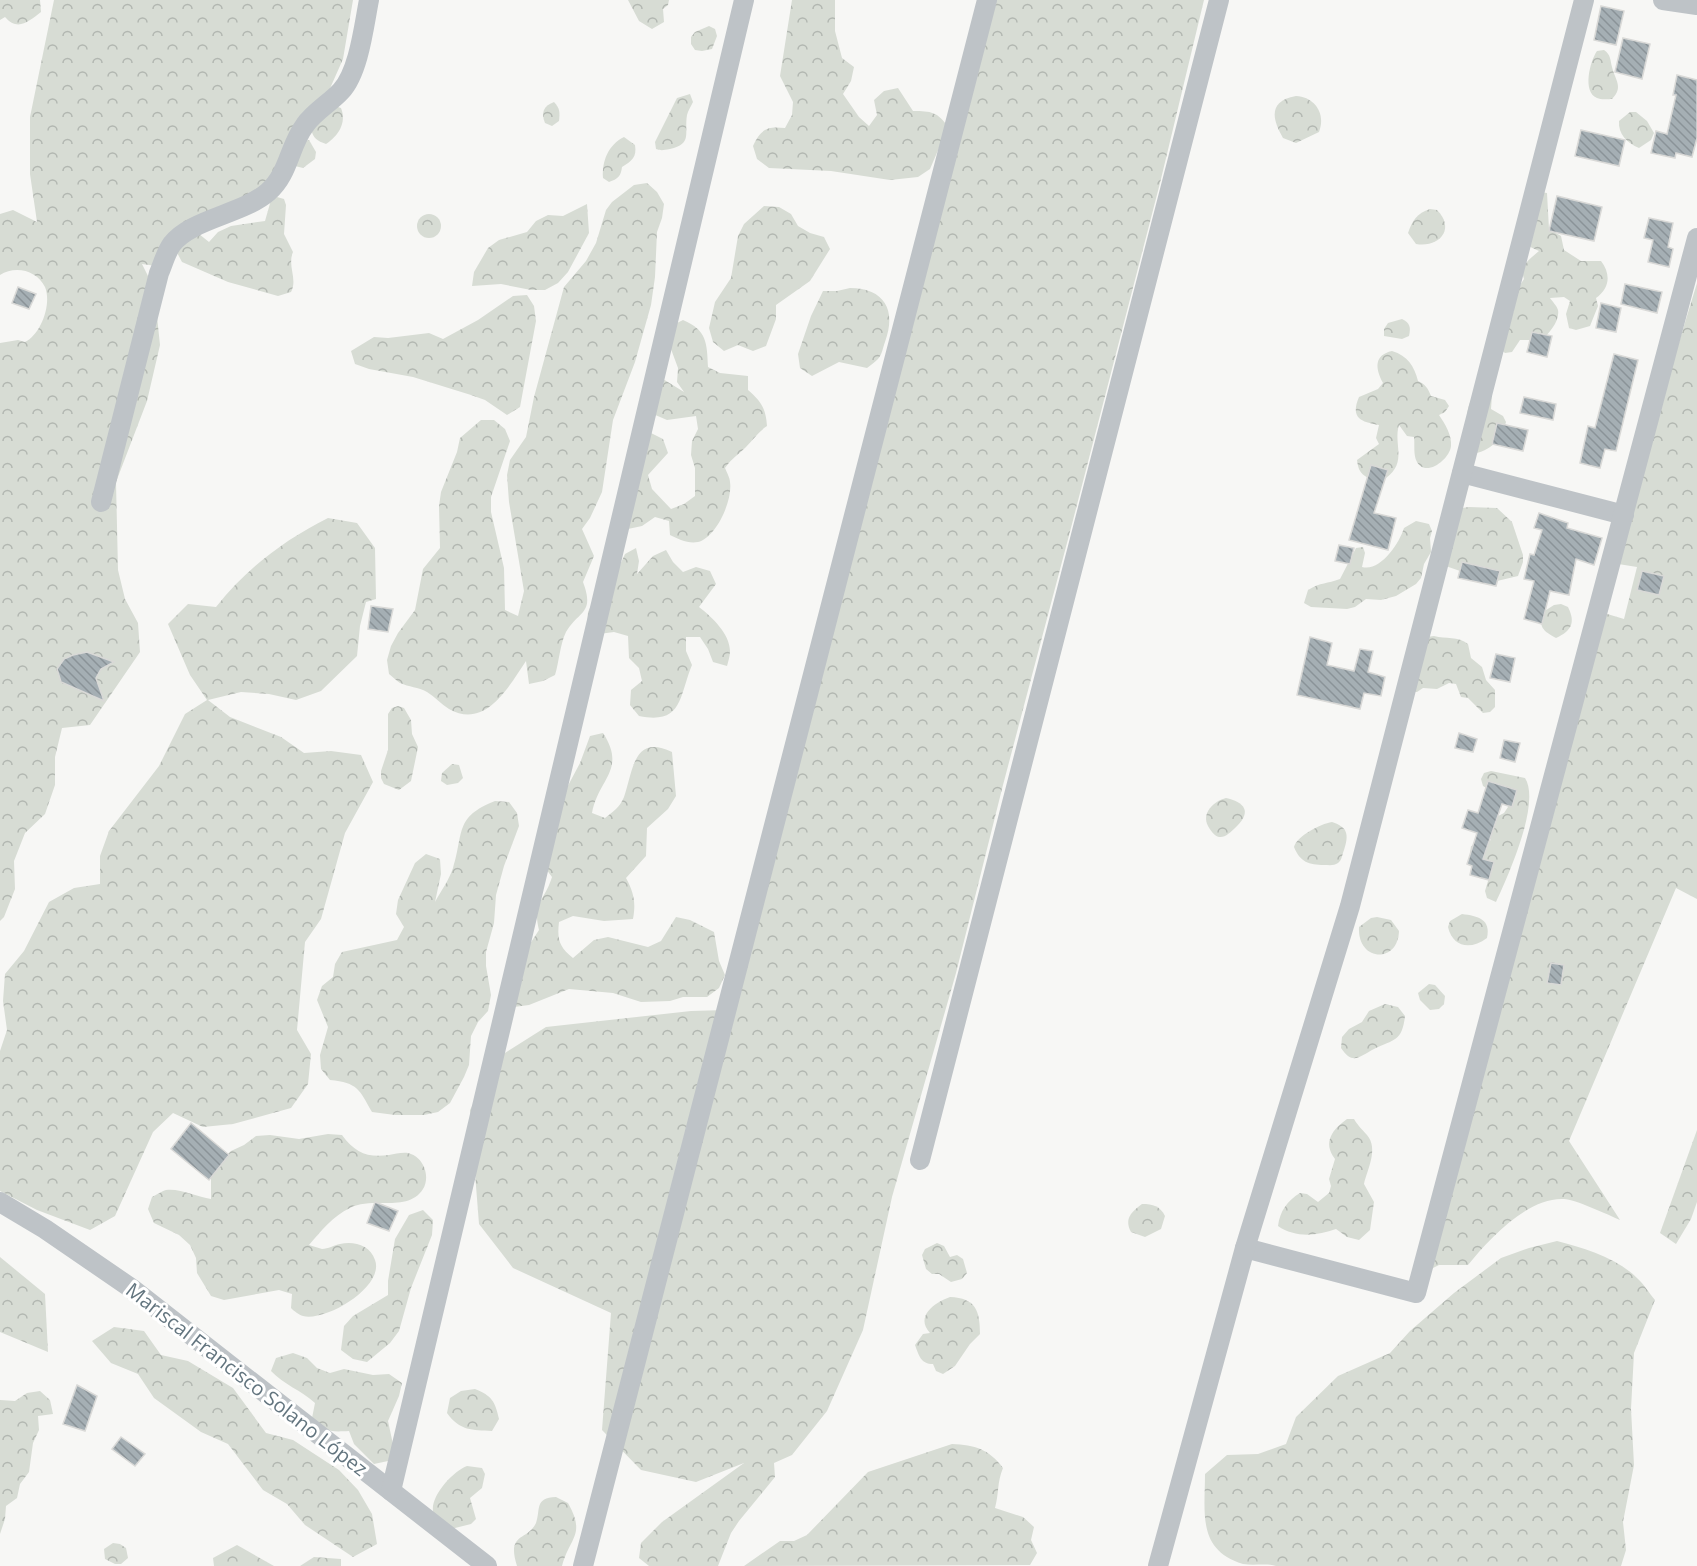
<svg xmlns="http://www.w3.org/2000/svg" width="1697" height="1566" font-family="'Open Sans',sans-serif">
<defs>
<pattern id="forest-crowns" width="20" height="18" patternUnits="userSpaceOnUse" patternTransform="scale(1.5)"><rect width="20" height="18" fill="#d7dcd4"/><path d="M2 6a3 3 0 1 1 6 0M12 15a3 3 0 1 1 6 0" fill="none" stroke="#b2b7b1"/></pattern>
<pattern id="building-back-hatch" width="6" height="6" patternUnits="userSpaceOnUse" patternTransform="scale(1.5)"><rect width="6" height="6" fill="#a5afb4"/><path d="M-1 5l2 2M0 0l6 6M5-1l2 2" fill="none" stroke="#8a9398"/></pattern>
</defs>
<rect width="100%" height="100%" fill="#f7f7f5"/>
<g fill="url(#forest-crowns)">
<path d="M0,0H40L41,12C29,21 18,32 5,17L0,20Z"/>
<path d="M54,0H353L343,59L324,102L276,170L246,206L199,234L209,242L218,232L231,226L265,221L271,200L277,197L284,199L286,205L284,234L293,252C287,266 298,279 291,292L278,296L228,282L182,262L173,245L163,267L142,264L154,288L160,345L147,401L116,482L118,570L125,599L138,623L140,652L90,725L62,728L55,757V785L45,814L25,833L14,861L15,889L4,917L0,921V343L18,340L25,342C41,334 52,304 45,287C37,270 15,265 0,275V214L13,210L37,222L30,174V117Z"/>
<polygon points="628,0 669,0 668,5 663,9 664,22 652,29 639,21"/>
<path d="M792,0H835V31L842,58L854,67L851,81L843,94L859,117L869,126L877,115L874,100L884,91L898,88L913,111C931,111 938,112 948,127L930,169L918,177L890,180L831,171L769,168L757,159L753,146C761,129 767,126 785,128L792,115L793,102L780,76Z"/>
<polygon points="988,0 1204,0 1160,183 1072,524 1003,785 956,973 892,1197 863,1330 827,1411 792,1455 774,1463 775,1477 739,1521 731,1533 718,1566 649,1566 639,1558 641,1543 662,1522 744,1463 696,1482 641,1470 602,1430 611,1313 513,1268 479,1224 470,1110 497,1058 546,1027 691,1011 726,1010"/>
<polygon points="709,26 715,29 717,36 712,49 702,51 695,50 691,44 691,37 695,32"/>
<path d="M1604,50C1611,55 1610,59 1612,67C1615,80 1624,87 1612,99C1608,99 1601,100 1597,98C1582,92 1590,61 1597,51Z"/>
<path d="M690,94L693,102C691,106 688,111 687,115C684,133 693,144 670,149C663,150 662,151 656,149L655,142L677,98Z"/>
<path d="M1296,96C1315,97 1326,114 1319,132L1296,143L1283,138C1272,119 1268,101 1296,96Z"/>
<path d="M554,102C560,108 560,113 559,121L552,126L545,123C541,113 543,106 554,102Z"/>
<path d="M335,106L341,108C347,123 338,136 326,144C317,141 313,138 311,129Z"/>
<path d="M1630,112H1636L1647,121L1654,133L1651,140L1639,148C1627,143 1618,134 1619,121Z"/>
<path d="M624,137L635,145C637,157 632,161 622,167C621,176 618,179 609,182L603,178C602,161 608,145 624,137Z"/>
<polygon points="309,140 316,152 315,159 303,168 295,166 302,142"/>
<path d="M647,183L657,192L664,204L662,218L657,232L655,277L651,305L635,362L613,420L602,492L590,518L582,529L594,556L583,582C595,614 579,610 566,632C560,644 559,662 555,675L543,681L529,684L526,661C509,686 486,730 449,709C441,704 435,697 427,692C418,687 409,687 400,683C397,681 393,677 389,674L387,660L391,646L398,633L415,610L423,569L440,548L439,506L441,492L457,452L460,438L481,420H494L505,429L510,441L491,497V512L504,568L505,610L518,616L524,591L509,502L507,475L510,460L526,437L534,397L564,287L586,261L596,243L606,210L612,202L634,185Z"/>
<path d="M1540,192L1547,193L1549,229L1561,236L1564,250L1581,261H1601C1611,274 1610,288 1596,298L1598,306L1590,326L1576,330L1569,328L1566,314L1570,301L1564,297L1550,298C1552,301 1557,306 1558,310C1560,321 1549,333 1542,340H1520L1512,352L1505,353L1500,349L1510,316L1514,311L1513,296L1524,279C1519,265 1529,260 1539,251L1526,245Z"/>
<polygon points="587,204 589,233 568,272 558,283 545,290 531,290 501,284 472,286 474,272 488,248 499,240 527,232 536,221 548,215 563,216"/>
<polygon points="764,206 779,207 791,214 798,226 810,233 824,237 830,249 810,281 776,305 776,319 766,346 753,351 738,345 724,351 713,342 709,328 715,302 731,278 738,236 744,224"/>
<path d="M1430,209L1437,210C1456,229 1439,248 1416,244L1408,233C1412,221 1417,213 1430,209Z"/>
<circle cx="429" cy="226" r="12"/>
<path d="M1697,283V899L1676,888L1569,1141L1620,1220C1609,1215 1574,1199 1564,1199C1528,1197 1489,1239 1468,1265H1439L1431,1269L1604,613L1624,619L1637,567L1612,563Z"/>
<path d="M850,288C884,288 897,310 885,342C883,347 882,355 878,359C875,362 871,365 867,368L839,362L812,376L800,368L798,354L811,316L823,291H837Z"/>
<polygon points="527,295 534,306 536,321 520,407 507,415 485,400 471,395 413,377 369,369 355,364 351,351 374,337 388,338 429,333 443,339 478,320 513,296"/>
<path d="M1402,319C1410,323 1411,327 1409,336L1402,339L1384,336V329L1388,323Z"/>
<path d="M683,320C707,330 707,343 708,367L720,373L748,376V390C761,401 766,409 767,426C758,432 753,440 746,447C737,456 733,457 725,468C727,473 730,478 730,482C733,500 716,538 698,542C688,544 678,539 670,535L669,521L655,517L642,526L628,529L651,433L663,439L668,453L648,475L652,489L671,509L684,504L695,496V468L691,455L692,441L698,429L696,416L667,420L653,414L663,379L684,392L677,382L678,368L668,341L671,326Z"/>
<path d="M1392,351C1408,356 1414,366 1418,381C1425,384 1428,388 1431,396L1445,400L1449,406L1445,412L1439,415C1445,424 1452,435 1451,446C1450,459 1426,478 1417,462C1413,455 1415,445 1414,437L1407,436L1399,425C1393,444 1408,462 1386,478C1378,484 1373,482 1365,476C1359,472 1358,467 1357,460L1379,444L1376,438L1379,425C1361,422 1350,418 1359,397L1378,389L1383,383C1375,368 1374,355 1392,351Z"/>
<path d="M1475,394L1492,395L1491,409L1503,416L1506,422C1501,440 1491,451 1472,454C1469,434 1461,411 1475,394Z"/>
<polygon points="1469,507 1497,508 1512,522 1523,555 1523,562 1518,576 1497,581 1483,579 1440,564 1462,508"/>
<path d="M328,518L357,523L375,548L376,599L366,602L360,626L357,656L321,691L296,700L269,694L241,692L208,700L230,717L281,737L304,753L331,751L361,755L373,782L345,833L321,919L305,942L297,1030L311,1054L308,1084L291,1108L233,1124L203,1127L173,1113L153,1132L115,1216L90,1230L37,1210L0,1191V1051L7,1030L3,1001L5,974L24,951L49,902L74,888L100,884V856L109,831L159,766L185,714L207,700L190,675L168,624L188,604L216,607C246,569 284,540 328,518Z"/>
<path d="M1416,521L1429,524L1432,531L1430,538L1431,552L1424,564L1421,578L1416,584L1396,596L1381,600L1366,599L1355,607L1347,609L1311,607L1304,603L1308,590C1321,582 1327,584 1340,579L1356,548L1363,547L1365,553L1362,567C1380,572 1399,544 1404,528Z"/>
<path d="M636,548L639,561L637,574L653,556L666,550L673,562L683,572L696,567L710,571L716,584L699,607C712,617 730,634 730,651C730,656 728,662 727,666L713,662L708,649L700,637H686V651L692,665C679,696 683,725 639,716L630,705L631,690L642,681L639,668L629,658L628,636L614,632L599,634L587,626L588,612L600,587L619,567L625,554Z"/>
<path d="M1561,604L1568,607C1576,623 1571,631 1556,638C1543,631 1538,627 1543,612L1554,605Z"/>
<path d="M1434,636C1446,639 1458,636 1468,644L1471,658L1482,667L1486,680L1495,690V707L1490,712L1483,713L1468,698L1461,697L1456,684L1449,683L1437,689L1423,688L1417,692H1411L1426,637Z"/>
<polygon points="398,706 404,708 411,720 412,734 418,747 411,781 399,790 384,784 381,778 381,771 388,750 388,714 392,708"/>
<path d="M603,733C627,770 598,779 592,813L605,818C613,812 620,807 624,797C633,772 633,733 672,752L676,796L668,809L647,828L646,856L626,878C634,893 636,903 633,919L604,921L573,916L559,922C557,939 559,947 573,958L594,940L608,937L648,947L661,941L676,917L690,920L714,932L719,961L725,975L719,988L707,997H683L670,1001L641,1002L613,993L569,989L529,1005L514,1007L524,953L539,930C532,903 545,900 552,877L543,865L554,812L580,763L590,736Z"/>
<polygon points="452,764 459,765 463,778 458,783 447,785 441,781 442,773"/>
<path d="M1491,771L1525,778C1541,803 1508,876 1496,902L1487,898L1485,891L1491,871L1470,853L1471,846L1485,843L1491,840L1487,834L1492,814L1498,816L1504,813L1508,807L1507,801L1483,786L1481,779L1484,773Z"/>
<path d="M1226,798C1244,802 1252,811 1237,826C1226,837 1218,844 1208,826C1201,813 1214,801 1226,798Z"/>
<path d="M495,801L509,802L517,813L519,826L504,866L496,895L494,923L486,952V966L491,995L488,1011L478,1022L471,1036L469,1065L464,1077L450,1103L438,1112L424,1115H395L372,1112C359,1089 358,1083 330,1080L321,1069L320,1055L328,1027L317,1000L322,986L333,977L335,964L342,952L397,940L404,927L396,914L398,900L415,863L426,854L440,859L441,874L435,902C441,891 449,880 453,868C464,833 454,817 495,801Z"/>
<path d="M1332,822C1348,827 1349,835 1344,850C1342,855 1342,860 1338,863C1334,866 1329,865 1324,865C1309,865 1300,862 1294,847C1297,836 1320,824 1332,822Z"/>
<path d="M1462,914C1478,916 1491,919 1487,938C1471,950 1453,948 1448,927L1450,921Z"/>
<path d="M1377,917L1391,920L1399,931C1398,964 1357,962 1359,927L1371,918Z"/>
<polygon points="1429,984 1435,985 1445,996 1444,1004 1439,1009 1430,1010 1420,1000 1418,993"/>
<path d="M1385,1004L1398,1007L1405,1016C1402,1042 1394,1039 1374,1049C1360,1056 1353,1066 1341,1048L1342,1037L1349,1029L1362,1022L1369,1011Z"/>
<path d="M1347,1119H1354C1358,1126 1362,1129 1367,1135C1379,1149 1367,1170 1364,1184L1374,1202L1370,1230L1359,1240L1347,1237L1336,1229C1317,1236 1295,1238 1278,1226C1280,1211 1287,1201 1300,1193L1307,1194L1318,1202L1329,1193L1331,1186L1329,1179L1335,1159C1322,1142 1333,1129 1347,1119Z"/>
<polygon points="1697,1130 1697,1202 1691,1219 1676,1244 1660,1233"/>
<path d="M328,1134L342,1135C355,1153 368,1158 389,1155C395,1154 402,1152 408,1153C416,1155 421,1160 424,1167C427,1174 427,1183 423,1189C408,1213 372,1196 350,1208C333,1216 321,1231 309,1245C313,1246 318,1248 322,1249C328,1249 334,1245 340,1244C354,1241 370,1245 375,1260C385,1287 325,1322 303,1316C299,1315 294,1311 291,1308L292,1294L279,1290L224,1300L211,1296L197,1273L196,1258L190,1245L179,1235L154,1223L148,1209L152,1197C156,1195 162,1191 166,1190C180,1188 197,1197 211,1199V1171L231,1151L244,1145L256,1136L270,1135L299,1139Z"/>
<path d="M1142,1204C1153,1204 1160,1206 1165,1216L1161,1229L1145,1237L1131,1232C1124,1219 1131,1212 1142,1204Z"/>
<polygon points="423,1210 433,1220 432,1235 411,1288 399,1331 390,1343 367,1362 353,1359 341,1350 344,1326 353,1316 388,1295 388,1281 395,1239 409,1215"/>
<path d="M1557,1241C1584,1248 1617,1258 1637,1278C1644,1284 1649,1293 1655,1300L1634,1353L1631,1409L1634,1465L1623,1522L1626,1550L1621,1566H1276C1266,1563 1254,1566 1243,1564C1197,1550 1205,1513 1205,1474L1227,1455L1258,1454L1286,1444L1296,1417L1338,1376L1390,1353L1410,1331L1454,1293L1501,1258L1529,1248Z"/>
<polygon points="937,1243 944,1246 950,1257 957,1255 963,1259 967,1273 962,1279 951,1282 939,1274 932,1274 926,1269 922,1255 925,1249"/>
<polygon points="0,1257 45,1294 48,1352 0,1332"/>
<path d="M950,1297C976,1298 980,1311 980,1334L970,1344L955,1366L943,1374L936,1371L933,1364C921,1364 919,1356 915,1345L923,1334L930,1333C915,1316 934,1303 950,1297Z"/>
<polygon points="114,1327 144,1331 161,1355 188,1361 233,1388 266,1433 293,1440 339,1470 358,1490 372,1514 377,1544 353,1557 305,1525 287,1504 263,1490 228,1444 201,1432 154,1398 138,1374 111,1363 92,1341"/>
<path d="M293,1353L307,1358L317,1368L330,1373L344,1369L373,1375L389,1374L402,1383L399,1396L388,1421L394,1449L388,1461L374,1464L354,1444L349,1431C330,1432 324,1432 312,1418L315,1403C301,1390 284,1385 271,1371L276,1358Z"/>
<path d="M475,1389C492,1396 495,1401 499,1419L492,1431C472,1430 460,1431 447,1413L450,1398L461,1391Z"/>
<polygon points="40,1391 50,1400 53,1414 38,1416 39,1430 33,1443 29,1472 20,1484 17,1498 6,1506 5,1519 0,1534 0,1400 15,1401 27,1393"/>
<path d="M952,1444C975,1445 989,1449 1003,1468C997,1482 999,1494 995,1508L1023,1517L1034,1527L1031,1540L1037,1553L1030,1565L744,1566L780,1541H794L807,1535L868,1472Z"/>
<path d="M467,1466L482,1468L485,1474L482,1488L470,1498L476,1519L471,1524L447,1530C443,1526 436,1520 434,1515C427,1499 453,1471 467,1466Z"/>
<path d="M556,1497L568,1503C586,1535 570,1537 562,1566H517C506,1532 528,1541 536,1523C541,1509 534,1498 556,1497Z"/>
<polygon points="113,1543 120,1544 126,1548 128,1558 121,1564 115,1564 105,1559 104,1549"/>
<polygon points="237,1545 274,1566 214,1566 213,1558"/>
<polygon points="314,1557 341,1559 341,1566 300,1566"/>
</g>
<g fill="url(#building-back-hatch)" stroke="#d9d9d7" stroke-width="1.5">
<polygon points="1601,6 1624,11 1616,45 1594,40"/>
<polygon points="1623,38 1650,44 1642,79 1615,72"/>
<polygon points="1677,75 1697,80 1697,138 1692,157 1676,153 1675,158 1651,153 1656,131 1667,134 1676,95 1673,95"/>
<polygon points="1581,130 1625,140 1619,166 1575,156"/>
<polygon points="1557,196 1602,207 1594,241 1549,231"/>
<polygon points="1649,218 1673,223 1668,247 1673,249 1669,267 1648,262 1653,240 1644,238"/>
<polygon points="1625,284 1662,292 1657,313 1621,304"/>
<polygon points="18,287 36,294 29,309 12,303"/>
<polygon points="1601,303 1621,308 1616,332 1596,328"/>
<polygon points="1532,332 1552,336 1547,357 1527,352"/>
<polygon points="1614,354 1638,360 1616,451 1605,449 1600,468 1580,463 1588,426 1595,428"/>
<polygon points="1524,397 1556,404 1553,420 1520,413"/>
<polygon points="1497,423 1528,430 1523,451 1492,444"/>
<polygon points="1371,465 1388,470 1374,513 1396,518 1388,550 1349,540"/>
<polygon points="1539,513 1568,523 1567,528 1602,538 1594,565 1576,559 1569,595 1550,591 1542,624 1524,619 1534,581 1524,579 1530,554 1534,555 1542,530 1534,528"/>
<polygon points="1339,545 1354,548 1350,564 1335,561"/>
<polygon points="1462,562 1500,571 1496,586 1458,578"/>
<polygon points="1642,571 1664,576 1659,595 1637,590"/>
<polygon points="371,606 393,609 388,632 368,629"/>
<polygon points="1310,637 1332,643 1327,665 1354,671 1360,649 1373,651 1368,672 1385,677 1381,696 1364,693 1360,709 1297,695"/>
<polygon points="87,652 114,662 101,669 96,678 104,701 61,682 57,669 64,659 73,655"/>
<polygon points="1496,654 1515,658 1510,682 1490,678"/>
<polygon points="1459,733 1477,739 1473,752 1455,748"/>
<polygon points="1504,740 1520,743 1515,762 1500,758"/>
<polygon points="1488,781 1517,790 1512,807 1502,804 1483,859 1494,862 1489,880 1470,875 1472,866 1467,864 1477,833 1462,828 1468,810 1478,813"/>
<polygon points="1551,963 1564,965 1561,985 1547,983"/>
<polygon points="191,1123 229,1155 209,1180 171,1149"/>
<polygon points="375,1202 398,1211 389,1231 367,1223"/>
<polygon points="77,1385 97,1396 85,1431 63,1424"/>
<polygon points="121,1437 145,1454 135,1466 112,1449"/>
</g>
<g fill="none" stroke-linecap="round" stroke-linejoin="round">
<g stroke="#bec3c7" stroke-width="20">
<polyline points="1663,0 1697,5"/>
<polyline points="1462,473 1624,515"/>
<path d="M101,502L159,273C163,264 166,252 172,244C191,219 243,214 268,192C289,174 289,146 305,125C314,112 330,103 341,91C359,72 364,25 369,0"/>
<polyline points="920,1160 1219,0"/>
<polyline points="0,1202 45,1229 131,1288 487,1566"/>
<polyline points="1245,1248 1416,1293 1697,238"/>
<polyline points="391,1491 744,0"/>
<polyline points="583,1566 987,0"/>
<polyline points="1158,1566 1245,1248 1350,906 1584,0"/>
</g>
</g>
<g text-anchor="middle" dominant-baseline="central" stroke-width="6" stroke-linejoin="round" paint-order="stroke">
<g font-size="20" fill="#63757f" stroke="#fff">
<text transform="translate(247 1379) rotate(38)">Mariscal Francisco Solano López</text>
</g>
</g>
</svg>
